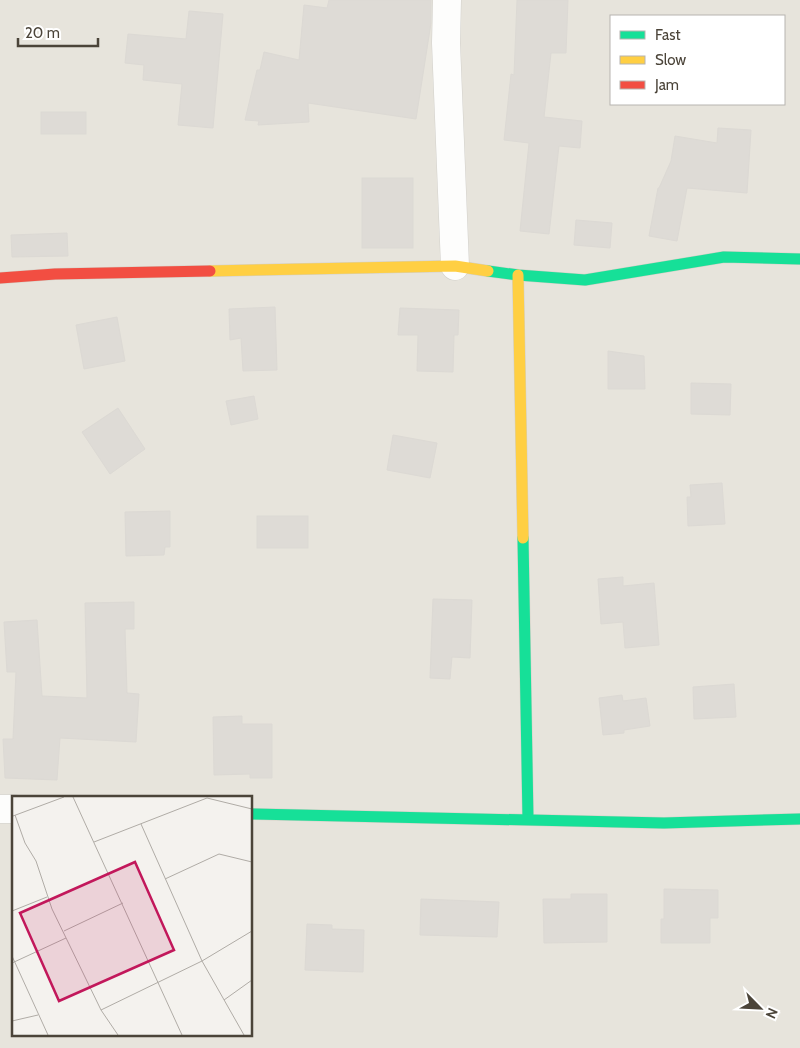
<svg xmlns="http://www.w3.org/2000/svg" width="800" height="1048" font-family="Cabin,sans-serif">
<rect width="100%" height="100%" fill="#f4f2ee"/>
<path fill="#e7e4dc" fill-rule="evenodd" d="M0,0H800V1048H0ZM611,16H784V104H611ZM14,797H251V1034H14Z"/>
<g fill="#dedbd6" stroke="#dcd9d4">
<polygon points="329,0 431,0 431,23 416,119 308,103 309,122 258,125 259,121 245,120 257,70 260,70 264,52 299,60 304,5 327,8"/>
<polygon points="517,0 568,0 566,53 551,53 544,117 582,121 580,148 559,146 549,234 520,231 529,143 504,140 511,74 514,75"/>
<polygon points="189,11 223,14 213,128 178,125 182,84 143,80 144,65 125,63 128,34 186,39"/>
<rect x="41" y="112" width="45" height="22"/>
<polygon points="718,128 751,130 747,193 687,188 677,241 649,236 658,188 659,188 671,161 675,136 717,143"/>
<rect x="362" y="178" width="51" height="70"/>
<polygon points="576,220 612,223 610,248 574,245"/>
<polygon points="67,233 68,256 12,257 11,235"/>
<polygon points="275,307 277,370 243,371 241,338 230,340 229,309"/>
<polygon points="400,308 459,310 458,335 454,335 453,372 417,371 418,335 398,335"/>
<polygon points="117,317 125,361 84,369 76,325"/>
<polygon points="608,351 644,356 645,389 608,389"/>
<polygon points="691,383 731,384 730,415 691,414"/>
<polygon points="254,396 258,419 231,425 226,401"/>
<polygon points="118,408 145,449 110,474 82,432"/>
<polygon points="393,435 437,443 430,478 387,470"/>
<polygon points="722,483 725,524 688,526 687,497 691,497 690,485"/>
<polygon points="170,511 170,547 165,547 164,555 126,556 125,512"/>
<rect x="257" y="516" width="51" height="32"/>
<polygon points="623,577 623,586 654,583 659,645 625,648 623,622 601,624 598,579"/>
<polygon points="433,599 472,600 470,658 452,657 450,679 430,678"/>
<polygon points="134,602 134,629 125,629 127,693 139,694 136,742 60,738 57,780 5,778 3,739 13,739 16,672 7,672 4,622 37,620 42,696 87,698 85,603"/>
<polygon points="734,684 736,717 694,719 693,687"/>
<polygon points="622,695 623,701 646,698 650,726 624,730 624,733 603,735 599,698"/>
<polygon points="242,716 242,724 272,724 272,778 250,778 250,774 214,775 213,717"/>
<polygon points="664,889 718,890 718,918 710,918 710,943 661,943 661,919 664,919"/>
<polygon points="571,894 607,894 607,942 544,943 543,899 571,899"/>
<polygon points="421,899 499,902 497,937 420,935"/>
<polygon points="307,924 332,925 332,929 364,930 363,972 305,970"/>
</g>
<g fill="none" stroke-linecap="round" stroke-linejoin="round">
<g stroke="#d2d0cb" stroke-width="29">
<g id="street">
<polyline points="447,0 446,43 455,266"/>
<polyline points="0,809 14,809"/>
</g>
</g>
<g stroke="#d3cfc5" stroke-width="12">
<g id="fast">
<polyline points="488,271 518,275 585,280 724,257 800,259"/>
<polyline points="523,538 528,819"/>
<polyline points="251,814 664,823 800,819"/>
</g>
</g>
<g stroke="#d3cfc5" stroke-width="12">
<g id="slow">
<polyline points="210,271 455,266 488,271"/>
<polyline points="518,275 523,538"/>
</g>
</g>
<g stroke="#d3cfc5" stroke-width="12">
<polyline id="jam" points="0,278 55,274 210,271"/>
</g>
<use href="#street" stroke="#fdfdfc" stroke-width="28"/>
<use href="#fast" stroke="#16e098" stroke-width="11"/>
<use href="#slow" stroke="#ffcf43" stroke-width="11"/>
<use href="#jam" stroke="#f24e42" stroke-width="11"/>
</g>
<g transform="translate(12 796)">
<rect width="240" height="240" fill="#f4f2ee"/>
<path fill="none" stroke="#b0aca6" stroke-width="1" d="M61,1L170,239M3,19L13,47L24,65L40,113L89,214L106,239M1,20L52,1M129,28L190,165L232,239M82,46L195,2L240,13M153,83L207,58L240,66M0,115L35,101M52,135L111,107M0,160L36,239M0,167L54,142M212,204L240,184M89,214L190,165L240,135M0,225L26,219"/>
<path fill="#c2185b" fill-opacity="0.15" stroke="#c2185b" stroke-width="2.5" d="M123,66L162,154L47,205L8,117Z"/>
<rect width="240" height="240" fill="none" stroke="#4b4439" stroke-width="2.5"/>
</g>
<rect x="610" y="15" width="175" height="90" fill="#ffffff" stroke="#b7b4b0"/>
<rect x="620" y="31" width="25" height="8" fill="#16e098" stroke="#b7b4b0"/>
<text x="655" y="40" font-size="15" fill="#4b4439">Fast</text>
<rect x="620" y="56" width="25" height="8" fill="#ffcf43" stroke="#b7b4b0"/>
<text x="655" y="65" font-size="15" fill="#4b4439">Slow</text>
<rect x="620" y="81" width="25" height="8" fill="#f24e42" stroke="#b7b4b0"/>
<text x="655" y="90" font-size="15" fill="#4b4439">Jam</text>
<g transform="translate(760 1008) rotate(114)" stroke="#ffffff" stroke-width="4" paint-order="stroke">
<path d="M0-4L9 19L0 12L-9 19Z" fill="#4b4439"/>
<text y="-8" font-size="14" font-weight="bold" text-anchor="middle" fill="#4b4439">N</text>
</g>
<path d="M18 38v8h80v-8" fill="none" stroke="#4b4439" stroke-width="2.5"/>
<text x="25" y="38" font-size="15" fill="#4b4439" stroke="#ffffff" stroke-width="4" paint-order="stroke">20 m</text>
</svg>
